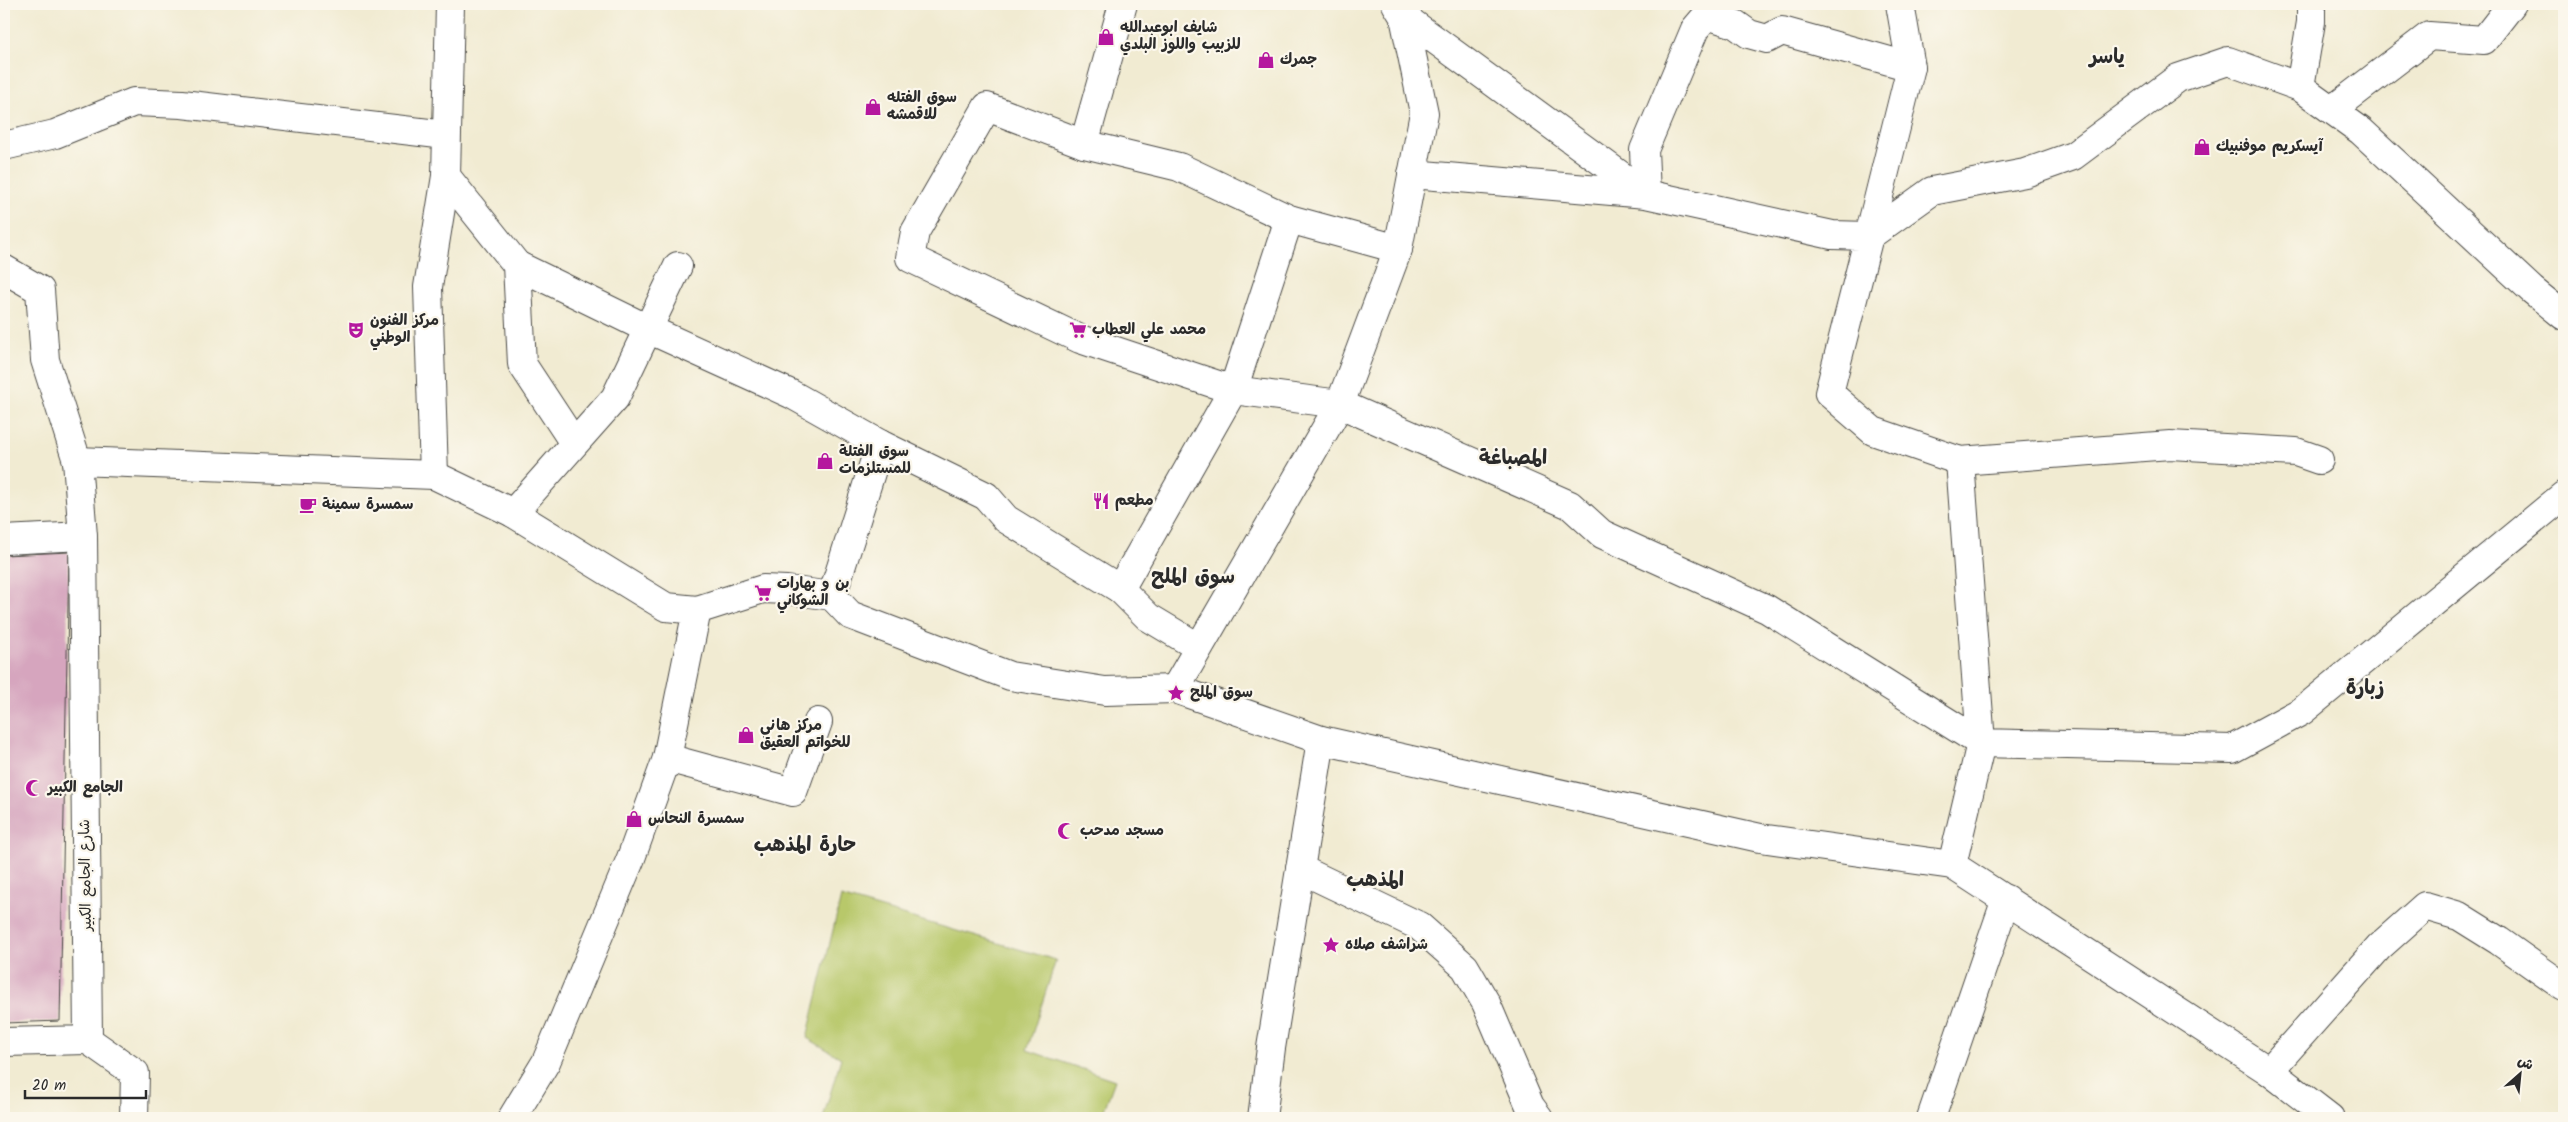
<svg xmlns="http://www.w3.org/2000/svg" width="2568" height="1122" font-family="Kalam,'Playpen Sans Arabic',sans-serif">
<rect width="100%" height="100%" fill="#fbf7ec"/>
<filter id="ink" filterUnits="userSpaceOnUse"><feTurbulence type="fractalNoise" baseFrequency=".02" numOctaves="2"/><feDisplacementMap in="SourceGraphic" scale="10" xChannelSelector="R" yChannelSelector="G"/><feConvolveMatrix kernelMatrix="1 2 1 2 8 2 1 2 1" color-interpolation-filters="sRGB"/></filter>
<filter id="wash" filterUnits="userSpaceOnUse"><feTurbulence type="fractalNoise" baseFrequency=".0096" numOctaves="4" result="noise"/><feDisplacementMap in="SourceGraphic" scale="20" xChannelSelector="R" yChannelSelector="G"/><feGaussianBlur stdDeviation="1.12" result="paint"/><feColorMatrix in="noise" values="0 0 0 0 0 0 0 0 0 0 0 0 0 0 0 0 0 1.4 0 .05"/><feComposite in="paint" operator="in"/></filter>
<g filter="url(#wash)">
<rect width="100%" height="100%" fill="#f1ebd2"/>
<polygon fill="#b8c86b" stroke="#727a4b" points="841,897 1056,960 1027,1050 1115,1080 1101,1118 823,1118 841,1058 807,1038"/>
<g id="blocks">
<polygon fill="#d6a5be" points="69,552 60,1021 4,1023 4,555"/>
</g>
</g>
<g filter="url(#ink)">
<use href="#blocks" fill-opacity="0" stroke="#494844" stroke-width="1"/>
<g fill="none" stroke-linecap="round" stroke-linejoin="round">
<g stroke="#494844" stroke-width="30">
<g id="minor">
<polyline points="1123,4 1084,144 987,107 915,232 910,258 1080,339 1233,390 1340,404 1570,505 1602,534 1767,609 1981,743 1952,865"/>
<polyline points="1404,17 1646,194"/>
<polyline points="2300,87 2311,22 2311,4"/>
<polyline points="2332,110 2429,36 2484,40 2512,4"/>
<polyline points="1084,144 1179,167 1289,219 1398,249"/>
<polyline points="4,146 55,134 134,102 182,104 446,135"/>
<polyline points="1412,174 1646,194 1832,235 1869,236 1829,393 1873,431 1960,461 2170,445 2296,452 2319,460"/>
<polyline points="446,176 517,265 522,364 574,443"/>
<polyline points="1646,194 1644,150 1695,29 1707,15 1735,24 1749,34 1767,39 1782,31 1911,67"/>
<polyline points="1869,236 1932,191 2025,173 2073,156 2178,78 2228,61 2300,87 2361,131 2532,290 2564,316"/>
<polyline points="1869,236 1911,67 1900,4"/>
<polyline points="517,265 648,329 791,394 880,444 832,596 787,590 763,589 697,610"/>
<polyline points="4,269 40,290 45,360 77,461"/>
<polyline points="880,444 986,496 1006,519 1120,589"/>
<polyline points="1960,461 1981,743 2232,749 2302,711 2564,495"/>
<polyline points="434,475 513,513 666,607 697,610 667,758 631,858 546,1062 512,1118"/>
<polyline points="513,513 615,398 678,266"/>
<polyline points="4,540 83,536"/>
<polyline points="832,596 850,615 1010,676 1105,691 1175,689 1321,740 1760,838 1952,865 2269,1071 2330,1118"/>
<polyline points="1198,647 1148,617 1120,589 1233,390 1289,219"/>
<polyline points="1175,689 1340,404 1398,249 1424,113 1404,17 1396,4"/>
<polyline points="667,758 793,792 818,722"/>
<polyline points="1300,869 1419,926 1465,967 1486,1003 1530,1106 1539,1118"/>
<polyline points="88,1040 135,1073 134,1118"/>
<polyline points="4,1042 88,1040 83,536 77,461 434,475 428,287 446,176 450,4"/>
<polyline points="2269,1071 2379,947 2425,906 2459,916 2499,941 2564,987"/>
<polyline points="1262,1118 1271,1048 1321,740"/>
<polyline points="1931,1118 2006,899"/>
</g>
</g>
<use href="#minor" stroke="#fff" stroke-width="28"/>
</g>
</g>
<defs>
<g id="shop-bare" transform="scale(1.35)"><path d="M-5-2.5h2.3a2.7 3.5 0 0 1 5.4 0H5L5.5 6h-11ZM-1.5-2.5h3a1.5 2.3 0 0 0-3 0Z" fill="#b5179e" stroke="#fbf7ec" stroke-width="2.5" paint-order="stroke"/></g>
<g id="theatre-bare" transform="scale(1.35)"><path d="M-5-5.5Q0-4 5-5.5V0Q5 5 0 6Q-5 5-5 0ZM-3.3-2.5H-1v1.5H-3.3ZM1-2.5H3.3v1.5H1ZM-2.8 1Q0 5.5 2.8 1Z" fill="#b5179e" stroke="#fbf7ec" stroke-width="2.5" paint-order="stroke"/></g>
<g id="supermarket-bare" transform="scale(1.35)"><path d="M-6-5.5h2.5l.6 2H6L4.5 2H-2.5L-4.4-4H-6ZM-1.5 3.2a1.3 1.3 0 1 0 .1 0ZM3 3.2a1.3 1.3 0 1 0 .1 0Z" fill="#b5179e" stroke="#fbf7ec" stroke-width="2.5" paint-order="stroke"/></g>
<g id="restaurant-bare" transform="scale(1.35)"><path d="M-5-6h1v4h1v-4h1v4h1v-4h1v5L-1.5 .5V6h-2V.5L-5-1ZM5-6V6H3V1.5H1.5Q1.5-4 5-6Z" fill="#b5179e" stroke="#fbf7ec" stroke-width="2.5" paint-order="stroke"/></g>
<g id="cafe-bare" transform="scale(1.35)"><path d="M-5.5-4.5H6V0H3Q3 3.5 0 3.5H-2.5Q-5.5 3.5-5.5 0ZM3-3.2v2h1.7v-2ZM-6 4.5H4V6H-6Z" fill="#b5179e" stroke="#fbf7ec" stroke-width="2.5" paint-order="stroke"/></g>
<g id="sight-bare" transform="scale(1.35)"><path d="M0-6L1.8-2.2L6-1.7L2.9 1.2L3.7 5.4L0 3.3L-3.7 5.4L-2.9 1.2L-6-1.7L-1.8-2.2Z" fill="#b5179e" stroke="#fbf7ec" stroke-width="2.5" paint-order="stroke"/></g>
<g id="mosque-bare" transform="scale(1.35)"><path d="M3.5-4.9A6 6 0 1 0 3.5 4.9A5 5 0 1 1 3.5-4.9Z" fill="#b5179e" stroke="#fbf7ec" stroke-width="2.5" paint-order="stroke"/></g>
</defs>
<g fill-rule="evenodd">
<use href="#shop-bare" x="1106" y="37"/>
<use href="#shop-bare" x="1266" y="60"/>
<use href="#shop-bare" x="873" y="107"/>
<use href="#shop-bare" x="2202" y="147"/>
<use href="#theatre-bare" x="356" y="330"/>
<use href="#supermarket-bare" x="1078" y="330"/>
<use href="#shop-bare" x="825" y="461"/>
<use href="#restaurant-bare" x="1101" y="501"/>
<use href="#cafe-bare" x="308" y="505"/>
<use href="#supermarket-bare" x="763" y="593"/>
<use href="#sight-bare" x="1176" y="693"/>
<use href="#shop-bare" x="746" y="735"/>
<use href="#mosque-bare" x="34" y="788"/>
<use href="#shop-bare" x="634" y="819"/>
<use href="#mosque-bare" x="1066" y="831"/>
<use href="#sight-bare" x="1331" y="945"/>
</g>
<g text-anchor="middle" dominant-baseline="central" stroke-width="4.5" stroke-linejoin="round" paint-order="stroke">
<g font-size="15" font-weight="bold" fill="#2b2b2b" stroke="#fbf7ec" text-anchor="start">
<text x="1120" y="28">شايف ابوعبدالله<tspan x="1120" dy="17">للزبيب واللوز البلدي</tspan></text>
<text x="1280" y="60">جمرك</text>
<text x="887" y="98">سوق الفتله<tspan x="887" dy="17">للاقمشه</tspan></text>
<text x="2216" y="147">آيسكريم موفنبيك</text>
<text x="370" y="321">مركز الفنون<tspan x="370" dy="17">الوطني</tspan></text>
<text x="1092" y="330">محمد علي العطاب</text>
<text x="839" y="452">سوق الفتلة<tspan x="839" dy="17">للمستلزمات</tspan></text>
<text x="1115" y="501">مطعم</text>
<text x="322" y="505">سمسرة سمينة</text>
<text x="777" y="584">بن و بهارات<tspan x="777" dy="17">الشوكاني</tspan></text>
<text x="1190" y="693">سوق الملح</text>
<text x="760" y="726">مركز هاني<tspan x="760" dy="17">للخواتم العقيق</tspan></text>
<text x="48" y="788">الجامع الكبير</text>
<text x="648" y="819">سمسرة النحاس</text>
<text x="1080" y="831">مسجد مدحب</text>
<text x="1345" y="945">شراشف صلاه</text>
</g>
<g font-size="15" fill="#2b2b2b" stroke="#fbf7ec">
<text transform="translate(86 875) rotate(-91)">شارع الجامع الكبير</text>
</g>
<g font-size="20" font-weight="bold" fill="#2b2b2b" stroke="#fbf7ec">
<text x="2107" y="58">ياسر</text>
<text x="1513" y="459">المصباغة</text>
<text x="1193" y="578">سوق الملح</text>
<text x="2365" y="689">زبارة</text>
<text x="805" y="846">حارة المذهب</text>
<text x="1375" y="881">المذهب</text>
</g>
</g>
<rect width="2568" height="1122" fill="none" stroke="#fbf7ec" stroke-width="20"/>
<g transform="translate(2520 1074) rotate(27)" stroke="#fbf7ec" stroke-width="4" paint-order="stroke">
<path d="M0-4L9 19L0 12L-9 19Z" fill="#2b2b2b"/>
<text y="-8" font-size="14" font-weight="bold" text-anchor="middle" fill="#2b2b2b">ش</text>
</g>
<path d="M25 1090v8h121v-8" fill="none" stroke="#2b2b2b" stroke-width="2.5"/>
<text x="32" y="1090" font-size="15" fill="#2b2b2b" stroke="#fbf7ec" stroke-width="4" paint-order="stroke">20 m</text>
</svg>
